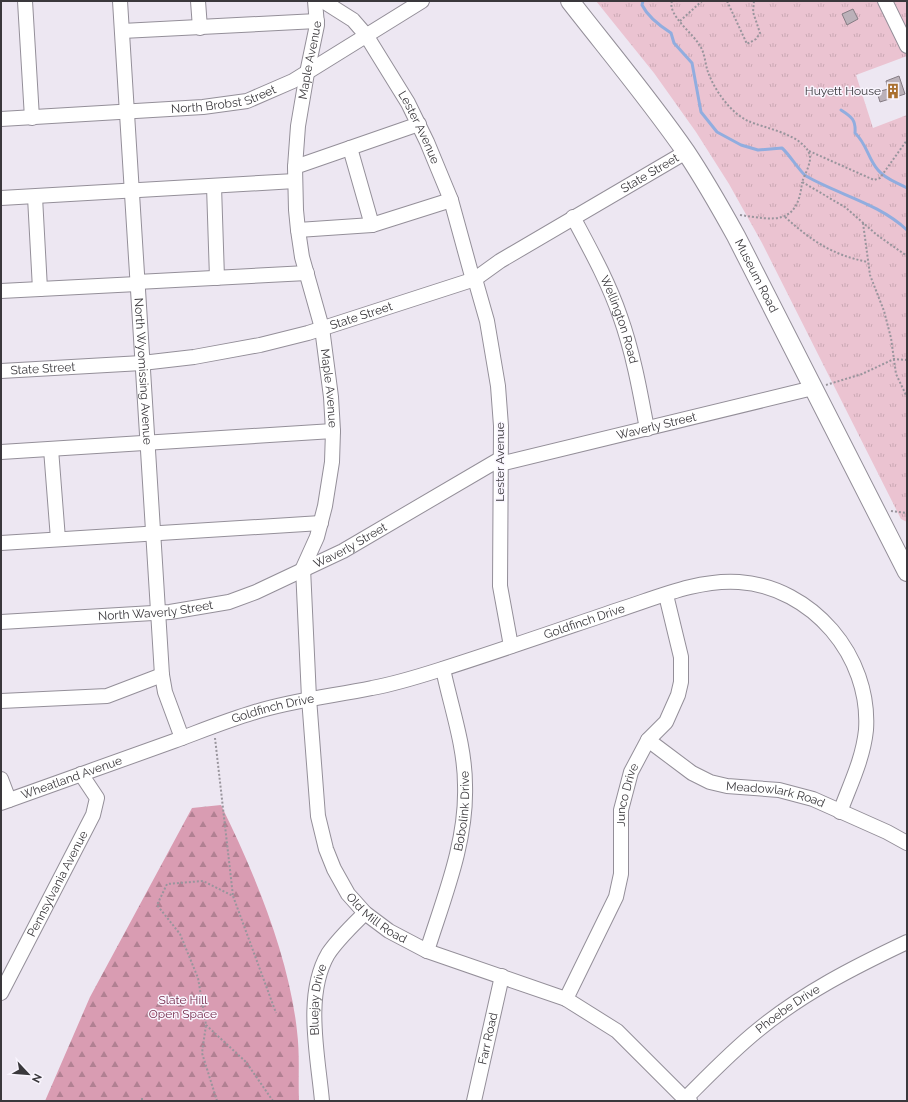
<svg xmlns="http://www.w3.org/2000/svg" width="908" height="1102" font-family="Raleway,sans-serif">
<defs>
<pattern id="grass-tufts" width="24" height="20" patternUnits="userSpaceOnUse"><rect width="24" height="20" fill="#ebc3d1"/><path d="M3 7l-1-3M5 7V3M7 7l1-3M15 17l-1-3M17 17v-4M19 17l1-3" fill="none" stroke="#caa8b4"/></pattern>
<pattern id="forest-firs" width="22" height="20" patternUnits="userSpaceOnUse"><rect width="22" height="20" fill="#d99cb2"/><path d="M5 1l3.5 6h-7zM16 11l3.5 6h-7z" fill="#b18092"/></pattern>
</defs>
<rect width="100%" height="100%" fill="#ede7f2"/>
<polygon fill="url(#grass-tufts)" points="596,1 907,1 907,56 856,75 873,128 907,115 907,522 901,519 762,243 729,184 696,132 654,73"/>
<path fill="url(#forest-firs)" d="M221,805C254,872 289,956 297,1031C300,1054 298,1078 299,1101H45L90,997L192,808Z"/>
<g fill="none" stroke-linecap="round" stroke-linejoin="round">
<g stroke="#91addf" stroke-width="3">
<path d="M643,1L642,5C648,17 660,26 671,33L674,43L692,63L701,112L717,132L741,145L758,150L782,148C789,154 801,173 806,176C839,195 878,203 907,230"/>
<path d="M841,110C852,117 856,120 855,133C867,144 868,159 878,170C886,180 897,182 907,188"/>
</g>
</g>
<g fill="#bbb1b9" stroke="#857c84">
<polygon points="853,9 858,19 847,25 842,14"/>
<polygon points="899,76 905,94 880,102 877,92 888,89 886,81"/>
</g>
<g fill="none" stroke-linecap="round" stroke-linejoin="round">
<g stroke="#948f99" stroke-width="16">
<g id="minor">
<polyline points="25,1 32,118"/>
<path id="s1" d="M120,1L162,675L165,692L182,738"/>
<polyline points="198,1 200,28"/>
<path id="s2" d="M323,1L353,20L366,35L408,103L427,142L451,200L473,280"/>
<polyline points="885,1 907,46"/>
<polyline points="122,31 317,21"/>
<path id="s3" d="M1,119L203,107L247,101L293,81L422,1"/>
<path id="s4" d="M419,124L295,167L296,210L298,230L302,257L322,328L331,397L333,431L332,462L325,506L317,537L303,568L309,698L318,816L326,849L334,869L348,894L365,913L389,931L427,951L566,999L617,1031L685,1099L690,1101"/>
<polyline points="350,148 372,225"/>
<path id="s5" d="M295,167L298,126L307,73L317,25L315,1"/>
<polyline points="214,186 217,278"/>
<polyline points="35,197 40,289"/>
<polyline points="1,198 295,181"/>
<path id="s6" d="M573,217C590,249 608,281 620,316C633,352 640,391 647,429"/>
<polyline points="298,230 372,225 451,200"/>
<polyline points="475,279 487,321 498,386 501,426 500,586 511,646"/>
<polyline points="137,282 307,273"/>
<polyline points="1,291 137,284"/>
<path id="s7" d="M1,371L142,363L194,357L260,345L308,333L475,279L500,261L686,152"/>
<polyline points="51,449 58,539"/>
<polyline points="1,452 333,431"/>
<path id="s8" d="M500,464L813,388"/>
<polyline points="1,543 321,523"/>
<path id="s9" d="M1,622L170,612L229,602L256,592L343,551L500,459"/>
<polyline points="1,701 107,696 162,675"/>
<path id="s10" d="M648,740L692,773L710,782L727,786L779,790L813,799L887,832L907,843"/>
<polyline points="1,779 9,800"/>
<path id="s11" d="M1,803C59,782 116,762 174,741C201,731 228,720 255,712C293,700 333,696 372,688C394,684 417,677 439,670C499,651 559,630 618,610C656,598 698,579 739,582C812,587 871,656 866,730C863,759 850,785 840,812"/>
<path id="s12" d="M427,951C444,897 467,842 465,785C465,746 451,707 443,669"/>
<path id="s13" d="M1,993L93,815L97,798L81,774"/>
<path id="s14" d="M566,999L616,897L621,874V810L631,772L648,740L666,722L678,695L681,682V657L666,595"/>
<path id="s15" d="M685,1099C709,1075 732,1051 758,1030C803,993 854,967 907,942"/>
<path id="s16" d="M322,1101C318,1056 304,995 328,954C338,939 352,926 365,913"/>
<path id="s17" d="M474,1101L502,976"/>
</g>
</g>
<g stroke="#948f99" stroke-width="20">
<g id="major">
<path id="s18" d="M570,1C609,51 650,100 686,152C704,179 720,207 736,236L907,572"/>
</g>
</g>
<g stroke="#99959d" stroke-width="2" stroke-dasharray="2 2" stroke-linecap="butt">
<path d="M672,1C667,15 694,34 700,46C705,53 705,64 708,72C715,91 730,112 748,121C764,128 801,134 809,153C813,160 805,174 802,182L845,207L877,235L907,256"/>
<polyline points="727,1 747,44 756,39 760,33 753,12 754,1"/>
<polyline points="680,21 702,1"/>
<polyline points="809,151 874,180 880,178 907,140"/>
<path d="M740,215C774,220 798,226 802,182"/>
<path d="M785,217C812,241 832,255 868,262"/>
<polyline points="863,223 870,275 884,311 891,338 896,374 907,397"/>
<polyline points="826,385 862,374 894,359 907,360"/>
<polyline points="891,511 907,513"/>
<polyline points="215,738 233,896"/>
<polyline points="206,1025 246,1062 273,1101"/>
<polyline points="142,1098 142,1101"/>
<polyline points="217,1101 202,1053 206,1025 198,978 180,934 157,905 167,884 203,881 233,896 276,1013"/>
</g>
<use href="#minor" stroke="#fff" stroke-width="14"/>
<use href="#major" stroke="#fff" stroke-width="18"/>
</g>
<defs>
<g id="building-bare" transform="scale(1.2)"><path d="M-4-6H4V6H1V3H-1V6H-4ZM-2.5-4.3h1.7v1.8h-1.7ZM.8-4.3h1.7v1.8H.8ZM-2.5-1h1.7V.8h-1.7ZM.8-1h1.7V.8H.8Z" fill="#aa7030" stroke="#f9f5fe" stroke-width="2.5" paint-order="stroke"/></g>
</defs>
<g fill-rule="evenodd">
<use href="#building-bare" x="893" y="91"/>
</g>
<g text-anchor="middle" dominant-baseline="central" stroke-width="3" stroke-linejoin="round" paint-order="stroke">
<g font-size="12" fill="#3a383c" stroke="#f9f5fe">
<text stroke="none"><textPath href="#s5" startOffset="108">Maple Avenue</textPath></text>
<text stroke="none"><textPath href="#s3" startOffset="224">North Brobst Street</textPath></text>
<text stroke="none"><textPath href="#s2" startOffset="162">Lester Avenue</textPath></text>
<text stroke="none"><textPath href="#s7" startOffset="690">State Street</textPath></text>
<text stroke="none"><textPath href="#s18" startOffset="333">Museum Road</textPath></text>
<text stroke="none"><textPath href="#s7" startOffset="366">State Street</textPath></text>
<text stroke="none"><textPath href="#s6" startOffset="113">Wellington Road</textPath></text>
<text stroke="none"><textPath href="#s7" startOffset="42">State Street</textPath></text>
<text stroke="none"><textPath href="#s1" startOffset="371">North Wyomissing Avenue</textPath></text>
<text stroke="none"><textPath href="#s4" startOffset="356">Maple Avenue</textPath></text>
<text stroke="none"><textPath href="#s8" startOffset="161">Waverly Street</textPath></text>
<text transform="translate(500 462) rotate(-90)">Lester Avenue</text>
<text stroke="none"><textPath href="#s9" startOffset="363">Waverly Street</textPath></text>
<text stroke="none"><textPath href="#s9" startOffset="155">North Waverly Street</textPath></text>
<text stroke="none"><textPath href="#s11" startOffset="612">Goldfinch Drive</textPath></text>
<text stroke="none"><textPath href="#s11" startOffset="288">Goldfinch Drive</textPath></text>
<text stroke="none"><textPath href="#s11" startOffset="75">Wheatland Avenue</textPath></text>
<text stroke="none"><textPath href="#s14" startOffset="217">Junco Drive</textPath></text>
<text stroke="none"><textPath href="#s10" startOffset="142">Meadowlark Road</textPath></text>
<text stroke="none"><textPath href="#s12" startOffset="145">Bobolink Drive</textPath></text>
<text stroke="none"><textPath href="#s13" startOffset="123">Pennsylvania Avenue</textPath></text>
<text stroke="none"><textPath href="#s4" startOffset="911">Old Mill Road</textPath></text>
<text stroke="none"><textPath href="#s16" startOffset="102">Bluejay Drive</textPath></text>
<text stroke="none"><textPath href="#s15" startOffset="137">Phoebe Drive</textPath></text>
<text stroke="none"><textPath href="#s17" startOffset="64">Farr Road</textPath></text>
</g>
<g font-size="12" fill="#3a383c" stroke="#f9f5fe" text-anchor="end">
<text x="881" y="91">Huyett House</text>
</g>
<g font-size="12" fill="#772e4e" stroke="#f9f5fe">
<text x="183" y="1000">Slate Hill<tspan x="183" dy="14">Open Space</tspan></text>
</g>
</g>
<rect width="908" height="1102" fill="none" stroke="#3a383c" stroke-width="4"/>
<g transform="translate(28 1074) rotate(116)" stroke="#f9f5fe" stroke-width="3" paint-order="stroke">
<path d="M0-3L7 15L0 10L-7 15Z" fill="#3a383c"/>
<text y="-6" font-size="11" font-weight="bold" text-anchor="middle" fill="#3a383c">N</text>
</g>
</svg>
